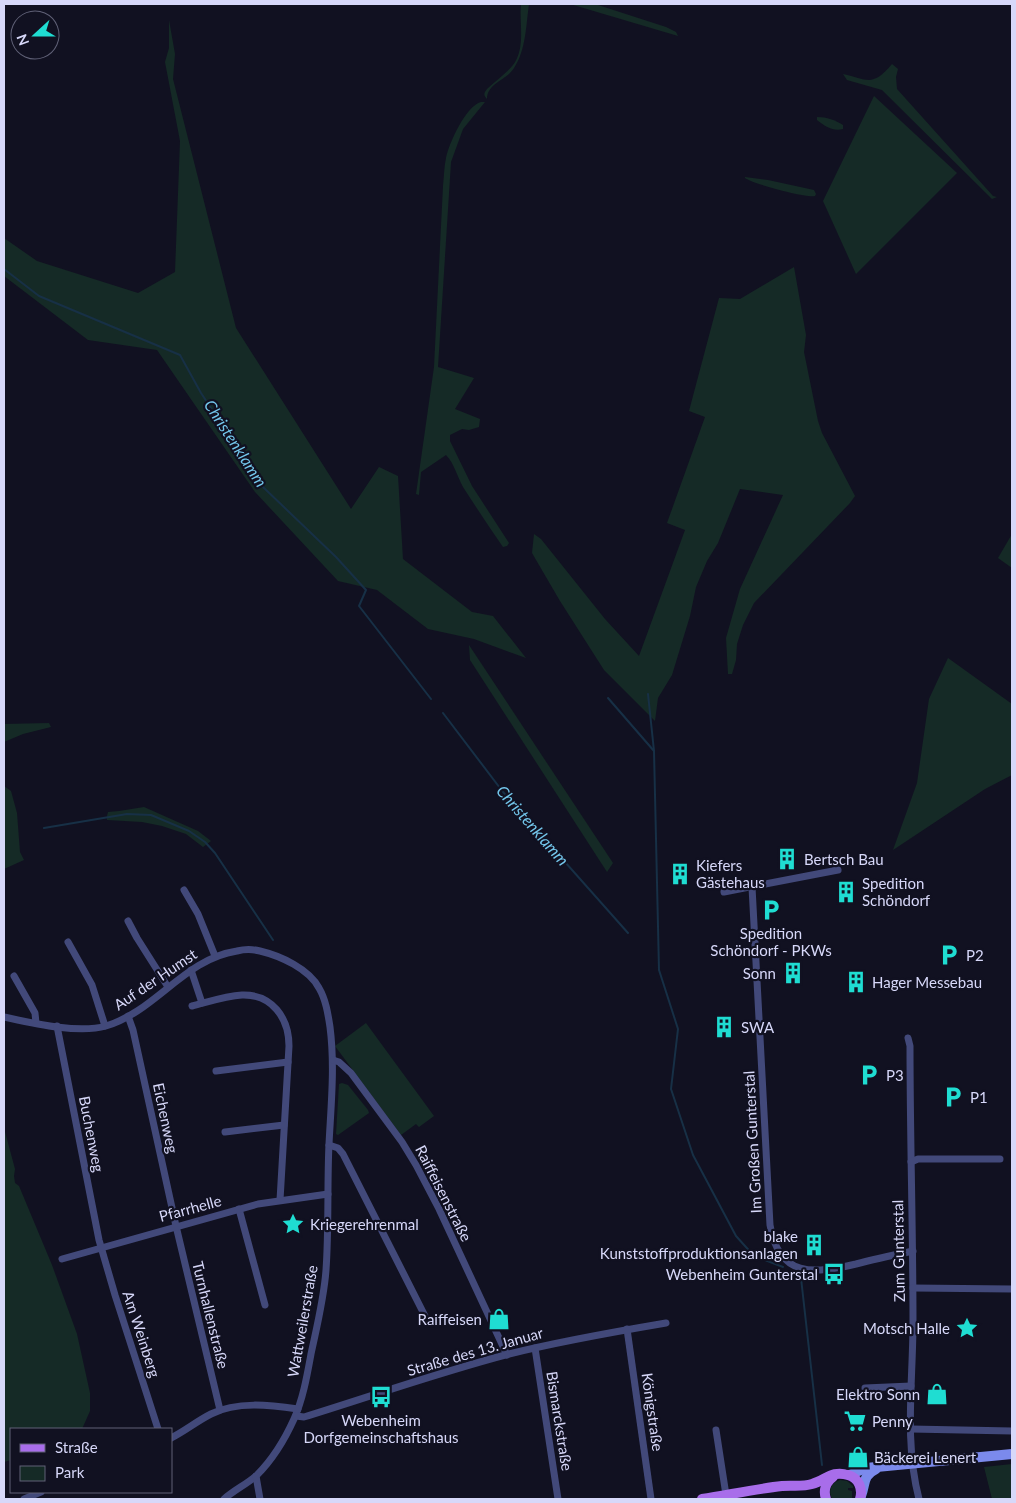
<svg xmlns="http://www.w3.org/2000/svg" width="1016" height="1503" font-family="Lato,sans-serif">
<rect width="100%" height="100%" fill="#111121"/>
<g fill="#152a26">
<path d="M521,4H529C526,25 526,50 514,68C507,80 487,83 487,99C483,95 484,93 487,89C495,81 506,74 513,65C526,48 519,23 521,4Z"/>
<polygon points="570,4 593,4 598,5 666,27 676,32 678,36"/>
<polygon points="169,20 175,54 173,79 236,328 351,509 379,467 398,476 403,559 472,612 493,616 526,658 474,639 428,629 377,590 338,581 255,492 157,350 88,340 4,276 4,238 37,261 138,293 175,272 180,141 165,62 169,48"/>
<path d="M892,64L898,69L896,77L897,89L993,196L997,197L992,199L882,90L847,80L843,74C868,80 873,87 892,64Z"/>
<polygon points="874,96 957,173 856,274 823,201"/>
<path d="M481,102H485L463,129L451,162L438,367L474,378L455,409L480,419L479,427L469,430L462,429L450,435V441L472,486L509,543L507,546L503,547C489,527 476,507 463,487C457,476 454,463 446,455L421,472L419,495L416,494L434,367L443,186C444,177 444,167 446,158C449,143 466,106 481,102Z"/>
<path d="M817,117C827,117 835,120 843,125V129C834,132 824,126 817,120Z"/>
<path d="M745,177L768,180L814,190L816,194L815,196C806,198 753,184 745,178Z"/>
<polygon points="794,267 806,335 804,352 818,421 822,433 855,496 850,503 754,603 743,625 737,644 736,660 732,674 728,674 726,638 740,589 783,495 740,489 718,543 707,561 696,587 690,616 672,675 658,698 655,721 604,670 560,601 532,553 534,534 541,539 605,619 639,656 685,530 667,523 705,417 689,411 719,298 740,299"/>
<polygon points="1012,534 1012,568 998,558"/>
<polygon points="469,645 613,863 607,872 470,660"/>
<polygon points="948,658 1012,704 1012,775 985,789 893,850 917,783 929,699"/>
<polygon points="49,723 51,727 23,734 4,742 4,724"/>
<polygon points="4,786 11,791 17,813 20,852 24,860 4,869"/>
<polygon points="144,807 198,831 211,841 203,847 186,834 162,826 142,822 107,820 107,816 108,812 119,811"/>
<polygon points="366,1023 434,1116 419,1127 416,1124 401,1135 335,1046"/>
<polygon points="342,1083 348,1085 368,1110 369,1113 338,1135 336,1134 339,1084"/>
<polygon points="4,1128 15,1169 14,1176 15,1183 19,1186 52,1265 77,1334 90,1393 90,1411 82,1429 11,1429 11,1460 4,1462"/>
<polygon points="1012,1464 1012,1499 992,1499 984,1467"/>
<path d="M840,1480L847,1481L853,1486V1488H848V1490L852,1491V1499H832C828,1490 831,1483 840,1480Z"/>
</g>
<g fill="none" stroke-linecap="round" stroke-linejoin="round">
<g stroke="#173046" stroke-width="2">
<polyline points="4,269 39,296 180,355 201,393 263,487 336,557 366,590 359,606 431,699"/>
<polyline points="648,694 654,751 659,970 678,1029 671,1089 693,1155 736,1236 754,1256 783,1267"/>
<polyline points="608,698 654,751"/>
<polyline points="443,713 503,792 628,933"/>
<polyline points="44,828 127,814 151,815 189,831 205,842 215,853 273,940"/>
<polyline points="801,1278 822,1465"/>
</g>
<g stroke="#42497a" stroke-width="7">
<path d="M752,887L770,1225C779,1278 813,1274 856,1264C875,1259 894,1255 913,1251"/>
<polyline points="184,890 198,914 215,956"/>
<polyline points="724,892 838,870"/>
<polyline points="128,921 137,938 168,987"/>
<polyline points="68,942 92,985 105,1026"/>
<polyline points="191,970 202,1003"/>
<polyline points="14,976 35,1013 36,1023"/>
<path d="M192,1006C208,1002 225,996 242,995C272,994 289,1018 289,1046L280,1200"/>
<polyline points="128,1016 133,1030 176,1226 220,1410"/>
<path d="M4,1017C32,1023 78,1034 106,1026C156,1011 184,959 237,951C245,949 252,949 260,951C281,956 309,969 319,988C326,1000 328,1014 330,1027C335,1066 331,1105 329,1144C327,1186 329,1228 326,1270C324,1298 317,1326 311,1354C307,1376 303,1399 294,1419C285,1439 272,1460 257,1475C247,1484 234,1490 224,1499"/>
<polyline points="57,1026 99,1240 115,1295 158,1429"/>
<path d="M908,1038L910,1046C910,1138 913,1230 913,1322C913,1381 904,1442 919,1499"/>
<polyline points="333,1060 339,1062 351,1073 402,1142 416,1165 439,1209 507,1355"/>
<polyline points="216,1071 288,1062"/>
<polyline points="225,1132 284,1125"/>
<polyline points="329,1145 338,1148 343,1154 425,1316"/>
<polyline points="911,1162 918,1159 1000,1159"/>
<polyline points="239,1209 265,1305"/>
<polyline points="62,1259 258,1204 328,1194"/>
<polyline points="913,1288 1012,1289"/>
<polyline points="627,1329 651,1499"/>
<polyline points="535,1348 558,1499"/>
<polyline points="865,1388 911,1386"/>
<path d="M296,1416L304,1417C372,1396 440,1372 509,1354C561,1341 613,1332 666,1323"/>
<polyline points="911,1429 1012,1431"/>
<polyline points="716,1430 726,1495"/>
<path d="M171,1438C185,1431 197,1421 211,1414C237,1401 270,1405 298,1409"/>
<polyline points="256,1476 260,1499"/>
<polyline points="24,1499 41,1492"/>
</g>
<g stroke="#7b8aec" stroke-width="10">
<polyline points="849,1475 866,1468 1012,1454"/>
<path d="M861,1496C866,1483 862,1476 876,1469"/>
</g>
<g stroke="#a86dea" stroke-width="10">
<path d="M702,1499C728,1495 755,1489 782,1486C792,1485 802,1487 812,1484C826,1480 832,1470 848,1475C859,1478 863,1489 860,1499"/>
<path d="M826,1499C823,1490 826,1482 833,1477"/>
</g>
</g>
<defs>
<g id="building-bare" transform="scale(1.725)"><path d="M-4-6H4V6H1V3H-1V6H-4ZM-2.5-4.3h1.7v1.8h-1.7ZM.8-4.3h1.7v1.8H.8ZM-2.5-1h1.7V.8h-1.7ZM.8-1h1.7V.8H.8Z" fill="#1fddd2" stroke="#111121" stroke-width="2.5" paint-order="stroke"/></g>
<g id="parking-bare" transform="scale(1.725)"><path d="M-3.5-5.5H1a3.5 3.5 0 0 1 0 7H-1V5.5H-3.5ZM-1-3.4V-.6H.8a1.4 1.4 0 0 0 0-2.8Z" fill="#1fddd2" stroke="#111121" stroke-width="2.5" paint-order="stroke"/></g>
<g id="sight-bare" transform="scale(1.725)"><path d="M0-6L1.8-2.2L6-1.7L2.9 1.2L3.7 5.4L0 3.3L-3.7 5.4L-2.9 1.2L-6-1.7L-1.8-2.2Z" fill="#1fddd2" stroke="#111121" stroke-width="2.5" paint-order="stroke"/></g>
<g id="bus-bare" transform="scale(1.725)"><path d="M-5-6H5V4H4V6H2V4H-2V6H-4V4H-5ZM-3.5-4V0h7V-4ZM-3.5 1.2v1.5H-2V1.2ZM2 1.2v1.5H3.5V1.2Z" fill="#1fddd2" stroke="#111121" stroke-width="2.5" paint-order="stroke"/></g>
<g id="shop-bare" transform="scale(1.725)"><path d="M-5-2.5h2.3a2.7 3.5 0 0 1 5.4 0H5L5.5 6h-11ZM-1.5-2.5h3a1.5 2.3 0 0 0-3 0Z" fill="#1fddd2" stroke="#111121" stroke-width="2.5" paint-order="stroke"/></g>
<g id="supermarket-bare" transform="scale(1.725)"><path d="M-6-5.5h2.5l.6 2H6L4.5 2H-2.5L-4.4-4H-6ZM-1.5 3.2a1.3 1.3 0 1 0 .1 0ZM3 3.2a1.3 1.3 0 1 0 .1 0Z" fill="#1fddd2" stroke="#111121" stroke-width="2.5" paint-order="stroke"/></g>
</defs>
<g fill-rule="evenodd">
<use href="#building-bare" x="787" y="859"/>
<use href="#building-bare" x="680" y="874"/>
<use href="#building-bare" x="846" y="892"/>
<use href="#parking-bare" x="771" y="910"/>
<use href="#parking-bare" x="949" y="955"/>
<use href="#building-bare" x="793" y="973"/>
<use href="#building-bare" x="856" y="982"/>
<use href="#building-bare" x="724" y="1027"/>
<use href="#parking-bare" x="869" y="1075"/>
<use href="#parking-bare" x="953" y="1097"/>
<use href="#sight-bare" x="293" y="1224"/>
<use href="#building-bare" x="814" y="1245"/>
<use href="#bus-bare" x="834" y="1274"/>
<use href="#shop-bare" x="499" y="1319"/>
<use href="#sight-bare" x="967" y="1328"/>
<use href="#shop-bare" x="937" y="1394"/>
<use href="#bus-bare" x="381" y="1397"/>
<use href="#supermarket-bare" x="855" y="1421"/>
<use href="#shop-bare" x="858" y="1457"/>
</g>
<g text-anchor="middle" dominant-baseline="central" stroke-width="4.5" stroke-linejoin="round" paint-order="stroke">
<g font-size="15" fill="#d7d8f9" stroke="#111121" text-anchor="start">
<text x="804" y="859">Bertsch Bau</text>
<text x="696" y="865">Kiefers<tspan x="696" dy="17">Gästehaus</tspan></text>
<text x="862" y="883">Spedition<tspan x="862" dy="17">Schöndorf</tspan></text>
<text x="771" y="933" text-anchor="middle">Spedition<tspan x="771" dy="17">Schöndorf - PKWs</tspan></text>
<text x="966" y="955">P2</text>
<text x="776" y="973" text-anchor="end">Sonn</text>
<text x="872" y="982">Hager Messebau</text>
<text x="741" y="1027">SWA</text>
<text x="886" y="1075">P3</text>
<text x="970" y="1097">P1</text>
<text x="310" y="1224">Kriegerehrenmal</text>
<text x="798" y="1236" text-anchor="end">blake<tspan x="798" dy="17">Kunststoffproduktionsanlagen</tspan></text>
<text x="818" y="1274" text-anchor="end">Webenheim Gunterstal</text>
<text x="482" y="1319" text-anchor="end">Raiffeisen</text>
<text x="950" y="1328" text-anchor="end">Motsch Halle</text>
<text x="920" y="1394" text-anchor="end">Elektro Sonn</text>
<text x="381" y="1420" text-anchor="middle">Webenheim<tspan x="381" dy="17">Dorfgemeinschaftshaus</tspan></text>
<text x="872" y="1421">Penny</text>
<text x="874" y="1457">Bäckerei Lenert</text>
</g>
<g font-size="15" fill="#d7d8f9" stroke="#111121">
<text transform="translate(155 979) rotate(-34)">Auf der Humst</text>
<text transform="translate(166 1118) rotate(78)">Eichenweg</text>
<text transform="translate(92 1134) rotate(79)">Buchenweg</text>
<text transform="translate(752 1142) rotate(-93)">Im Großen Gunterstal</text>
<text transform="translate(444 1193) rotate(63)">Raiffeisenstraße</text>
<text transform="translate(190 1208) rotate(-15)">Pfarrhelle</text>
<text transform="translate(898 1251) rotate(-91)">Zum Gunterstal</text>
<text transform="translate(211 1315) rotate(76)">Turnhallenstraße</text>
<text transform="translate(302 1321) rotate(-80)">Wattweilerstraße</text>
<text transform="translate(142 1334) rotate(72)">Am Weinberg</text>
<text transform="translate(475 1351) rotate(-16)">Straße des 13. Januar</text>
<text transform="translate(653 1412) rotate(82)">Königstraße</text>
<text transform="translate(560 1421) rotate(81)">Bismarckstraße</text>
</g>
<g font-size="16" font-style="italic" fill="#73c6eb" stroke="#111121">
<text transform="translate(236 443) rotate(57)">Christenklamm</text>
<text transform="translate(533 825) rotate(49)">Christenklamm</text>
</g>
</g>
<rect width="1016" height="1503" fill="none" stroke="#d7d8f9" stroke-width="10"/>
<rect x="10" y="1428" width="162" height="65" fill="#111121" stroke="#606177"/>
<rect x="20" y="1444" width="25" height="8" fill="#a86dea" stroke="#606177"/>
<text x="55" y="1453" font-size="15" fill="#d7d8f9">Straße</text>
<rect x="20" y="1466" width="25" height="15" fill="#152a26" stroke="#606177"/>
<text x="55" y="1478" font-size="15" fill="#d7d8f9">Park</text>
<g transform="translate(35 35) rotate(249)"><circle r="24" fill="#111121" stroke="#606177"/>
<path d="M0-4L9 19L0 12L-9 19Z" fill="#1fddd2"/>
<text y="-8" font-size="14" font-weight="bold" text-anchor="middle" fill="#d7d8f9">N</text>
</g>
</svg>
